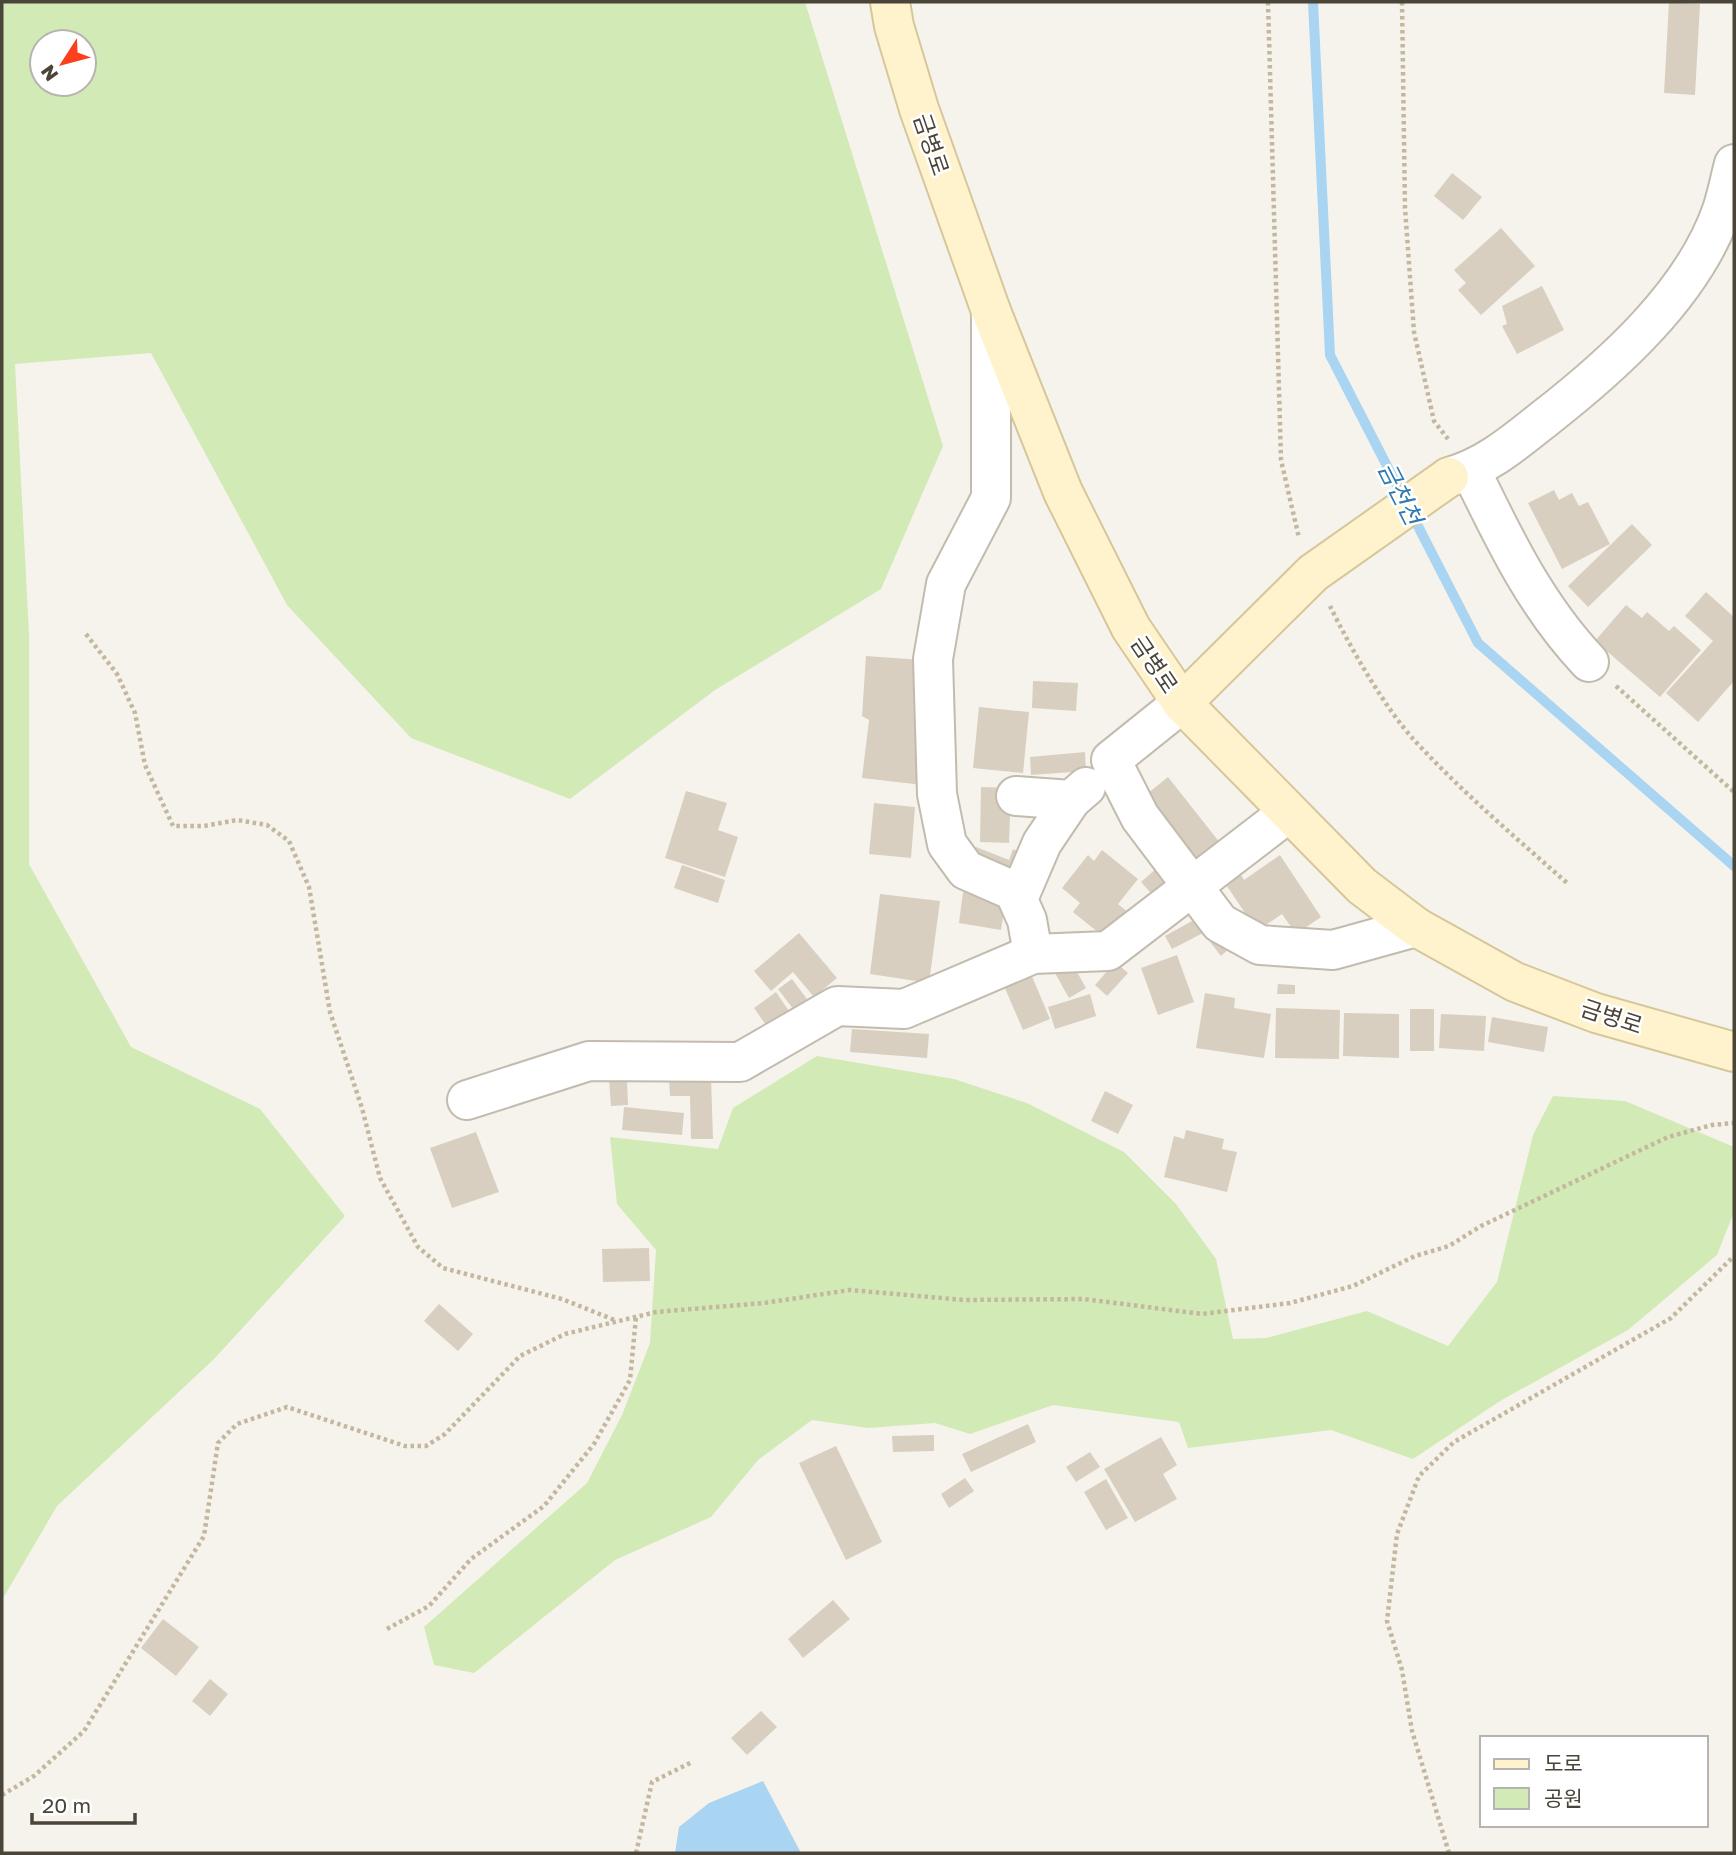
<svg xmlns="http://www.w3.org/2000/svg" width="1736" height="1855" font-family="'Golos Text','Noto Sans KR',sans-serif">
<rect width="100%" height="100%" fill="#f6f3ec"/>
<g fill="#d2eab5" fill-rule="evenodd">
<path d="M2,2H805L943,446L881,589L715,690L570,799L411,738L287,605L151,353L15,364L29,634V864L131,1047L260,1109L345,1216L214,1359L57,1506L2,1600ZM42,42H84V84H42Z"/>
<polygon points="817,1056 954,1079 1027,1103 1124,1152 1176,1204 1216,1259 1233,1339 1266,1338 1367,1311 1448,1346 1497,1282 1533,1135 1553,1096 1625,1101 1734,1147 1734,1212 1717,1255 1628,1330 1500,1401 1413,1459 1331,1430 1188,1448 1179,1422 1053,1405 970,1434 935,1423 868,1428 812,1420 758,1460 711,1517 615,1560 474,1673 434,1665 424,1627 587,1483 622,1415 650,1343 656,1250 617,1204 610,1137 718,1149 733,1108"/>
</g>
<polygon fill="#a9d4f2" points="763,1781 801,1853 675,1853 679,1827 709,1803"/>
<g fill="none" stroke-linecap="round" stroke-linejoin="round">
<polyline stroke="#a9d4f2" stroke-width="10" points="1313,2 1330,355 1478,643 1734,866"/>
</g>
<g fill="#d8cfc1">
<polygon points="1669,2 1700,4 1695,95 1664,93"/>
<polygon points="1452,173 1482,197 1463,220 1434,196"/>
<polygon points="1501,228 1535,266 1481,315 1458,290 1466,283 1454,270"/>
<polygon points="1542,286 1564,330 1517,354 1502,326 1507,324 1502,306"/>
<polygon points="1554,490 1559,500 1572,493 1579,506 1588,502 1610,544 1562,569 1528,503"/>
<polygon points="1632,524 1652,545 1588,607 1568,586"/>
<polygon points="1706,592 1734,617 1734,681 1698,722 1666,693 1713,641 1685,616"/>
<polygon points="1626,605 1642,618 1647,612 1669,631 1674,626 1701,650 1660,697 1595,641"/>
<polygon points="866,656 922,660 923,785 862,778 869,720 862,716"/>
<polygon points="1033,681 1078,683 1076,711 1032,708"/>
<polygon points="979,707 1029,712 1023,773 973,768"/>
<polygon points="1085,752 1086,771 1031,775 1030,757"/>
<polygon points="1168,777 1224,848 1192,873 1136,803"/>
<polygon points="981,787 1011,788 1009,843 980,842"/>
<polygon points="686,791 727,803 718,830 738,837 725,877 665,858"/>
<polygon points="874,803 915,807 911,858 869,854"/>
<polygon points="976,847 1009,860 1013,849 1031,856 1019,888 967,869"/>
<polygon points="1102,850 1138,879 1118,904 1135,918 1114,945 1073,912 1080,903 1062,888 1088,855 1094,861"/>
<polygon points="1280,855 1321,917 1296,934 1282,914 1257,931 1219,874 1234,864 1244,880"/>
<polygon points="1166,860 1182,879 1157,900 1141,882"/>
<polygon points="682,865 725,880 718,903 674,888"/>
<polygon points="963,892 1006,899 1001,930 959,923"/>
<polygon points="880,894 940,901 929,983 870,974"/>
<polygon points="1208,912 1233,945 1221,956 1203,933 1172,949 1165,936"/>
<polygon points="799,933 837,978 814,997 793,972 771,991 754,971"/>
<polygon points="1177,955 1194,1002 1158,1015 1141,968"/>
<polygon points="1115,962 1128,973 1107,996 1095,985"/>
<polygon points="1072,963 1086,988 1069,998 1055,973"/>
<polygon points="1031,974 1050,1019 1023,1030 1004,986"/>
<polygon points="792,979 813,1007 800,1018 778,989"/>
<polygon points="1278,984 1295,985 1295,994 1277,994"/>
<polygon points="776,992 795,1020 773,1035 754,1008"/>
<polygon points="1205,993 1235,998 1234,1008 1271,1014 1264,1058 1196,1048"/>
<polygon points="1090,994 1096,1016 1055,1029 1048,1007"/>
<polygon points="1276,1008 1340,1010 1339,1059 1275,1058"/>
<rect x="1410" y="1009" width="24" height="42"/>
<polygon points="1344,1013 1399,1014 1399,1058 1343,1056"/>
<polygon points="1441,1014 1486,1016 1484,1051 1439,1048"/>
<polygon points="1492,1017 1548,1027 1544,1052 1488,1042"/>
<polygon points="852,1029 929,1034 927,1058 850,1052"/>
<polygon points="711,1077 713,1139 691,1139 690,1096 670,1096 669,1079"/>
<polygon points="627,1079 628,1105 611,1106 609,1080"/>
<polygon points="1105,1091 1133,1105 1118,1134 1091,1121"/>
<polygon points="624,1107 684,1113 682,1135 622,1130"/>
<polygon points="1186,1130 1224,1139 1222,1149 1237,1152 1227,1192 1164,1177 1174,1136 1184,1139"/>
<polygon points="476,1132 499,1192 452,1208 430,1148"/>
<polygon points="649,1248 650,1281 603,1282 602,1249"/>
<polygon points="439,1304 473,1334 458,1351 424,1321"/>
<polygon points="1028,1424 1036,1442 971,1472 962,1454"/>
<polygon points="934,1435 934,1451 893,1452 892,1436"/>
<polygon points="1161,1437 1177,1465 1163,1474 1177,1499 1135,1522 1104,1469"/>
<polygon points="836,1446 882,1542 846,1560 799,1463"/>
<polygon points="1090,1452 1100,1467 1076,1482 1066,1467"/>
<polygon points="965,1478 974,1491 949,1508 941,1494"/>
<polygon points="1106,1479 1128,1518 1106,1530 1084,1492"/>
<polygon points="833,1600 850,1619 803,1658 788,1639"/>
<polygon points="163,1619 199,1647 176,1676 141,1648"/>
<polygon points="210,1679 228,1694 210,1716 192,1701"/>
<polygon points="761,1711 777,1727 747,1755 731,1738"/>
</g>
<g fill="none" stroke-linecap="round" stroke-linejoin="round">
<g stroke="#c2bbae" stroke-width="42">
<g id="street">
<polyline points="991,311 991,498 946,584 933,659 937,794 947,844 966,870 1014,891 1027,920 1033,954"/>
<path d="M1471,471C1504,539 1536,606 1589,662"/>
<path d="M1449,477C1486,467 1515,442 1544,419C1612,366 1693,294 1722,210C1727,195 1730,179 1734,164"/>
<polyline points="1182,703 1111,760 1140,817 1220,923 1260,945 1333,950 1416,927"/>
<polyline points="1016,796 1071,800 1086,787"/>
<polyline points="1018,899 1042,843 1071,800"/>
<polyline points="467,1100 589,1061 740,1062 837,1006 904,1009 1033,954 1108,951 1288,813"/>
</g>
</g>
<g stroke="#d6c79b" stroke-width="42">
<g id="secondary">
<polyline points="890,2 894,26 919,109 991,311 1063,492 1131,628 1182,703 1362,886 1416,927 1515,982 1596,1013 1734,1052"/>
<polyline points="1182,703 1313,573 1449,477"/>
</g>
</g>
<g stroke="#c4b79f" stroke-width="4.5" stroke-dasharray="3.5 3.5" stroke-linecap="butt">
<polyline points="1268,2 1281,460 1299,538"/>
<polyline points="1402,2 1405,208 1414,332 1434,421 1448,439"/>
<path d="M1330,606C1350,647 1384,707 1415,741C1462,792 1515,837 1567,883"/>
<polyline points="86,634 117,674 135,713 145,765 173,826 204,826 237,820 267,825 289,841 309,887 330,1012 362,1108 380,1178 418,1247 443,1268 562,1299 617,1321"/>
<polyline points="1616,686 1734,792"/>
<polyline points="387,1629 429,1606 471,1559 544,1506 594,1444 630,1380 636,1317"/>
<polyline points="2,1795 34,1776 84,1731 204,1536 218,1443 237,1424 287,1407 405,1446 426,1446 445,1434 520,1356 565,1334 656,1312 764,1303 850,1290 964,1300 1084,1299 1202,1314 1290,1303 1353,1286 1415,1256 1449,1246 1481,1226 1668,1137 1712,1125 1734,1123"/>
<polyline points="636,1853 652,1782 692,1762"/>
<polyline points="1449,1853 1412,1731 1402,1670 1387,1621 1397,1534 1419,1476 1454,1442 1671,1318 1734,1256"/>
</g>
<use href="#street" stroke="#fff" stroke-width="38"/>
<use href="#secondary" stroke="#fff3cd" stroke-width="38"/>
</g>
<g text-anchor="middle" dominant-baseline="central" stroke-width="5" stroke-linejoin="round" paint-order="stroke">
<g font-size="23" fill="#4b4439" stroke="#fff">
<text transform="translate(932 144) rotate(71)">금병로</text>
<text transform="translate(1155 664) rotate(56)">금병로</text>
<text transform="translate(1612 1016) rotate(18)">금병로</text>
</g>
<g font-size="24" font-style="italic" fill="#2e7ab2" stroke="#fff">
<text transform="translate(1401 493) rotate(63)">금천천</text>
</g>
</g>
<rect width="1736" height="1855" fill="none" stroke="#4b4439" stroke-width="7"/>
<rect x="1480" y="1736" width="228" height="91" fill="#ffffff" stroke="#b7b4b0" stroke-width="2"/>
<rect x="1494" y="1759" width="35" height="10" fill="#fff3cd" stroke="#b7b4b0" stroke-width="2"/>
<text x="1544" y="1771" font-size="21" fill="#4b4439">도로</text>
<rect x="1494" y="1788" width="35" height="21" fill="#d2eab5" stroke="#b7b4b0" stroke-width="2"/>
<text x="1544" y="1806" font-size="21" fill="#4b4439">공원</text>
<g transform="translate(63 63) rotate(234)"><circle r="33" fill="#ffffff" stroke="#b7b4b0" stroke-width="2"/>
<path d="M0-5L12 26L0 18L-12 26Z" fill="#fc3f1d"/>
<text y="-10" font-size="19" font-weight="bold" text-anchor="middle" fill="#4b4439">N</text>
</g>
<path d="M32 1813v10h103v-10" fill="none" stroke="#4b4439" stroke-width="3.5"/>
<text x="42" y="1813" font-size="21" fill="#4b4439" stroke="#ffffff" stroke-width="5" paint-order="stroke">20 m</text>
</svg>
